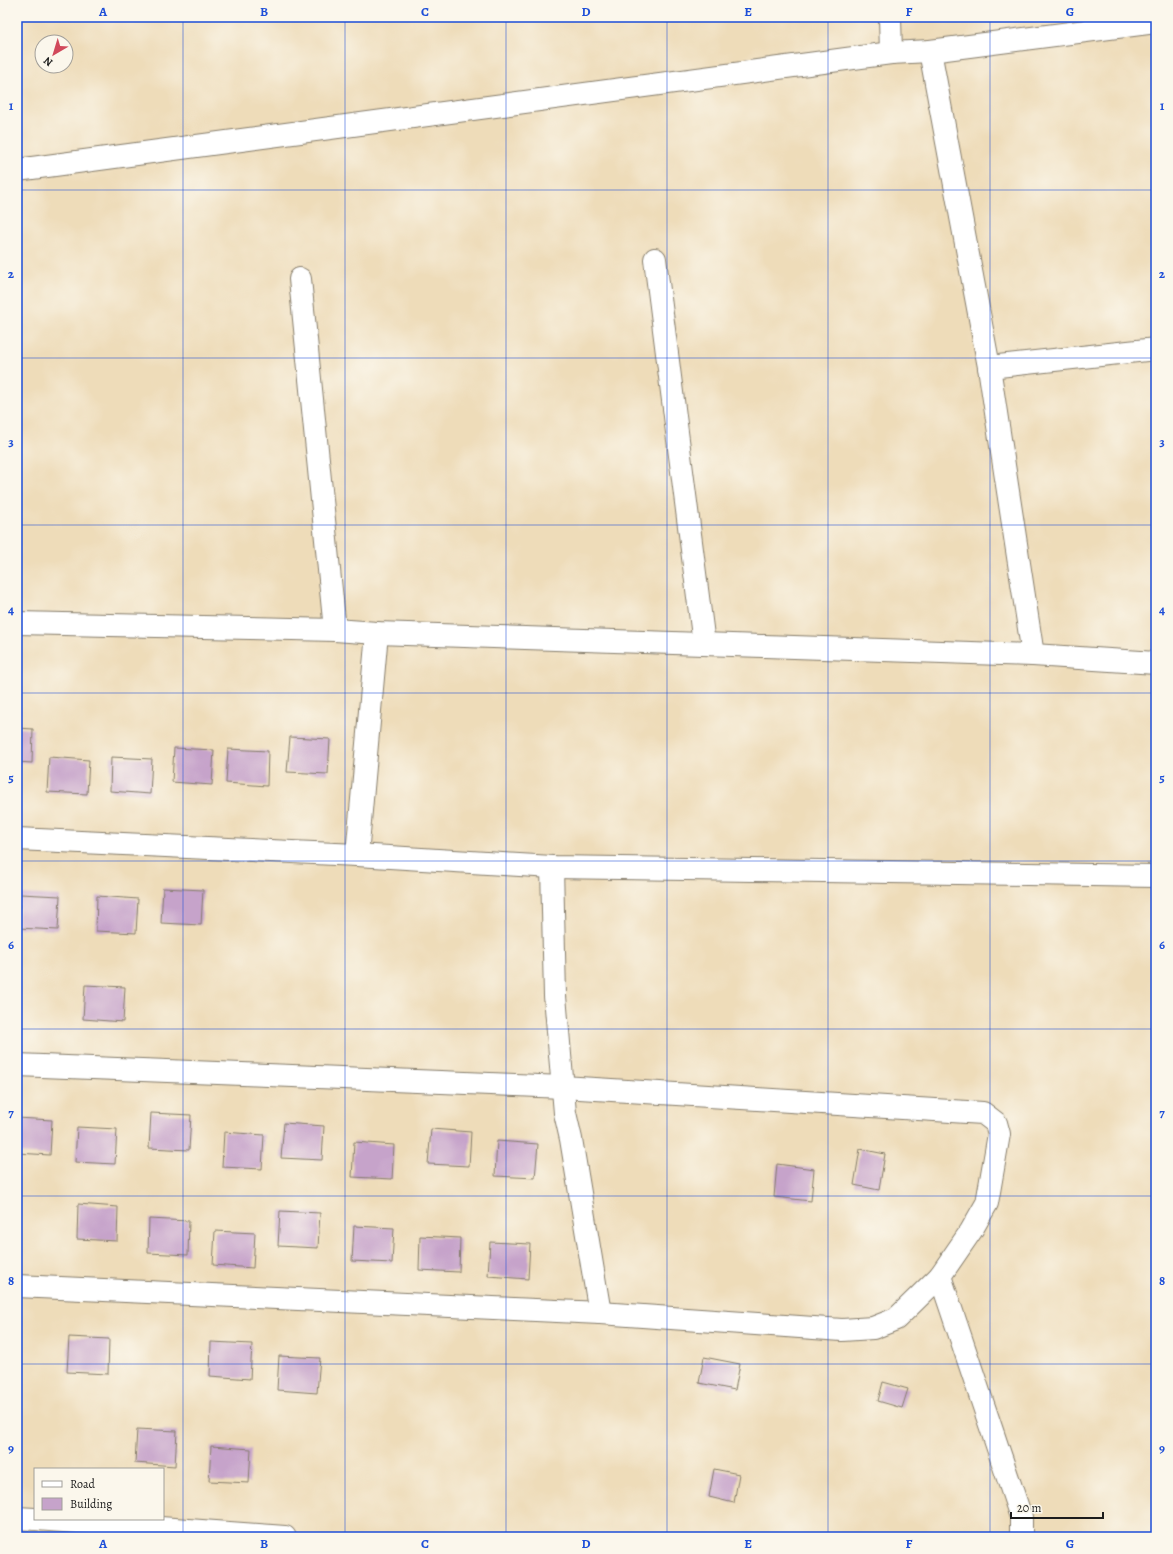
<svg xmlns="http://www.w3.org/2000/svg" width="1173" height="1554" font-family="Alegreya,serif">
<rect width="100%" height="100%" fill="#fbf7ec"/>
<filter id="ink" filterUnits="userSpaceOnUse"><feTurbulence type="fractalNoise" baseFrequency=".025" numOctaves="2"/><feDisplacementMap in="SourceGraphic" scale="8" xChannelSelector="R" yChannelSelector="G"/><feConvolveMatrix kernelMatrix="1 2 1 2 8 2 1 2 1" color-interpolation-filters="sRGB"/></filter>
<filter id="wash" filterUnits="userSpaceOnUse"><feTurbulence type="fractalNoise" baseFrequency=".012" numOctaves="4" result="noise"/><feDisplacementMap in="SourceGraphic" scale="16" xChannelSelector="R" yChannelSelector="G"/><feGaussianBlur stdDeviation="0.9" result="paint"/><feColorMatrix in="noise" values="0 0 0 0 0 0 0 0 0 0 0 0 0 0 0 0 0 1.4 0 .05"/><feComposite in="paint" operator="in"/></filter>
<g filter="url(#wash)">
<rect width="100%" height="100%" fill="#eedcb9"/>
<g id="blocks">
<g fill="#c6a3ca">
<polygon points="17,728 33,729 32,763 17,762"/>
<polygon points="290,737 330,739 328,774 287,772"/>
<polygon points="174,748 214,750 212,785 172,782"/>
<polygon points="228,749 268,751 267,786 226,783"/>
<polygon points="49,757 89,760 87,794 47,792"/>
<polygon points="111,757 152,759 150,794 110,791"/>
<polygon points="163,888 203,890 201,925 161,923"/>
<polygon points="20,894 60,896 58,930 18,928"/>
<polygon points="97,896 138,899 136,933 96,931"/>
<polygon points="85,985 125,987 123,1022 83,1019"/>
<polygon points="151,1113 191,1115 189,1150 149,1148"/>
<polygon points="17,1118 52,1120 50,1155 17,1153"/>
<polygon points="284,1123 324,1126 322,1160 281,1158"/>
<polygon points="77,1127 117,1129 115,1164 75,1162"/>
<polygon points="431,1129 471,1132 469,1166 428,1164"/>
<polygon points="224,1132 264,1135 262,1169 222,1167"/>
<polygon points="497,1141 538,1144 535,1178 495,1176"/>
<polygon points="354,1142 394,1145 392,1179 352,1177"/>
<polygon points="860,1149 885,1154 879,1190 854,1185"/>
<polygon points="777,1164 814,1169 811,1201 774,1197"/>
<polygon points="78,1204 118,1207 117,1241 77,1239"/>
<polygon points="280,1211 320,1213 318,1248 278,1246"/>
<polygon points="149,1219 189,1221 188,1255 148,1253"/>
<polygon points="354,1226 394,1228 392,1263 352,1261"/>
<polygon points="215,1231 255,1233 253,1268 213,1265"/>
<polygon points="420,1236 460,1238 459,1272 419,1270"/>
<polygon points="490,1242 530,1244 528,1279 488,1276"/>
<polygon points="69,1337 109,1339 108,1374 67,1372"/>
<polygon points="211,1342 252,1344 250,1379 210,1376"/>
<polygon points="279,1356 320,1358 317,1393 277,1390"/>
<polygon points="704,1357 740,1364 735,1390 699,1383"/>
<polygon points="883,1382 908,1389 902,1408 878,1401"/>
<polygon points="137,1429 177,1431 175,1466 135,1463"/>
<polygon points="211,1446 251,1449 249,1483 209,1481"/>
<polygon points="714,1469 739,1474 734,1503 709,1497"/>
</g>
</g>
</g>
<g filter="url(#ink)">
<use href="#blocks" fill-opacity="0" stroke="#857c6a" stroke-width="1"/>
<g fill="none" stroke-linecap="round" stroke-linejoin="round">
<g stroke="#857c6a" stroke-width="24">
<g id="minor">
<polyline points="890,17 891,53"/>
<polyline points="930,51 989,367 1033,655"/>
<polyline points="17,170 891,53 930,51 1156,22"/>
<polyline points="655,259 704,644"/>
<polyline points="300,279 335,630"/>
<polyline points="989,367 1156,349"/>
<polyline points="17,623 335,630 377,633 1033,655 1156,663"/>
<polyline points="17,839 357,855 552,867 1156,876"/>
<polyline points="357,855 377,633"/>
<polyline points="552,867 555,996 565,1113 571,1139 600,1313"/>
<polyline points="17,1065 563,1087 983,1113 996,1123 999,1134 987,1203 971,1231 940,1276 896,1319 873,1328 842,1330 600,1313 17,1286"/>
<polyline points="940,1276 1021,1517 1021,1537"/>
<polyline points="17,1518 35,1519"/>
<polyline points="36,1519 285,1537"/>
</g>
</g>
<use href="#minor" stroke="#fff" stroke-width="22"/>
</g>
</g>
<path fill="none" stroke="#1d4ed8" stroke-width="1" stroke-opacity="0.55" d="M183,17V1537M345,17V1537M506,17V1537M667,17V1537M828,17V1537M990,17V1537M17,190H1156M17,358H1156M17,525H1156M17,693H1156M17,861H1156M17,1029H1156M17,1196H1156M17,1364H1156"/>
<rect width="1173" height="1554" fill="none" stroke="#fbf7ec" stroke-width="44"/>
<rect x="34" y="1468" width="130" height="52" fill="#fbf7ec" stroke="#a29f99"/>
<rect x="42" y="1481" width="20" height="6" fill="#ffffff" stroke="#a29f99"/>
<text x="70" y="1488" font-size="12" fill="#1c1c1c">Road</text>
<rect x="42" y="1498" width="20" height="12" fill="#c6a3ca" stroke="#a29f99"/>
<text x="70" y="1508" font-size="12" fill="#1c1c1c">Building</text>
<g transform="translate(54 54) rotate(218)"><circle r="19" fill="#fbf7ec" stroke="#a29f99"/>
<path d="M0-3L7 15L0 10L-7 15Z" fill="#d1495b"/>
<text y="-6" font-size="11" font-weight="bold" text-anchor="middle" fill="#1c1c1c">N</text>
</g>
<path d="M1011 1512v6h92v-6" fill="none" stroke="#1c1c1c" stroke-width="2"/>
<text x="1017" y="1512" font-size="12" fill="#1c1c1c" stroke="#fbf7ec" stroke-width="3" paint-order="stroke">20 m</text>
<rect x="22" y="22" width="1129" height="1510" fill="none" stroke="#1d4ed8" stroke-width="1.5"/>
<g font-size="13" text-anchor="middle" font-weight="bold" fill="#1d4ed8">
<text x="103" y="16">A</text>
<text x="264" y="16">B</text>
<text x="425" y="16">C</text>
<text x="586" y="16">D</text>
<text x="748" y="16">E</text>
<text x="909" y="16">F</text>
<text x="1070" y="16">G</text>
<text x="11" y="110">1</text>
<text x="1162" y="110">1</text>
<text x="11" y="278">2</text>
<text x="1162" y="278">2</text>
<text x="11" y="446">3</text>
<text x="1162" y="446">3</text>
<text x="11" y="614">4</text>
<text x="1162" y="614">4</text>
<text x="11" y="782">5</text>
<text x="1162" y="782">5</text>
<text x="11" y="949">6</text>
<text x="1162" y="949">6</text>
<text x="11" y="1117">7</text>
<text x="1162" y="1117">7</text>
<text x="11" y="1285">8</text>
<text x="1162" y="1285">8</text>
<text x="11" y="1453">9</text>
<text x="1162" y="1453">9</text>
<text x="103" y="1548">A</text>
<text x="264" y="1548">B</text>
<text x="425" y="1548">C</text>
<text x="586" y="1548">D</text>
<text x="748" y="1548">E</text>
<text x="909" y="1548">F</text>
<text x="1070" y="1548">G</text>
</g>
</svg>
